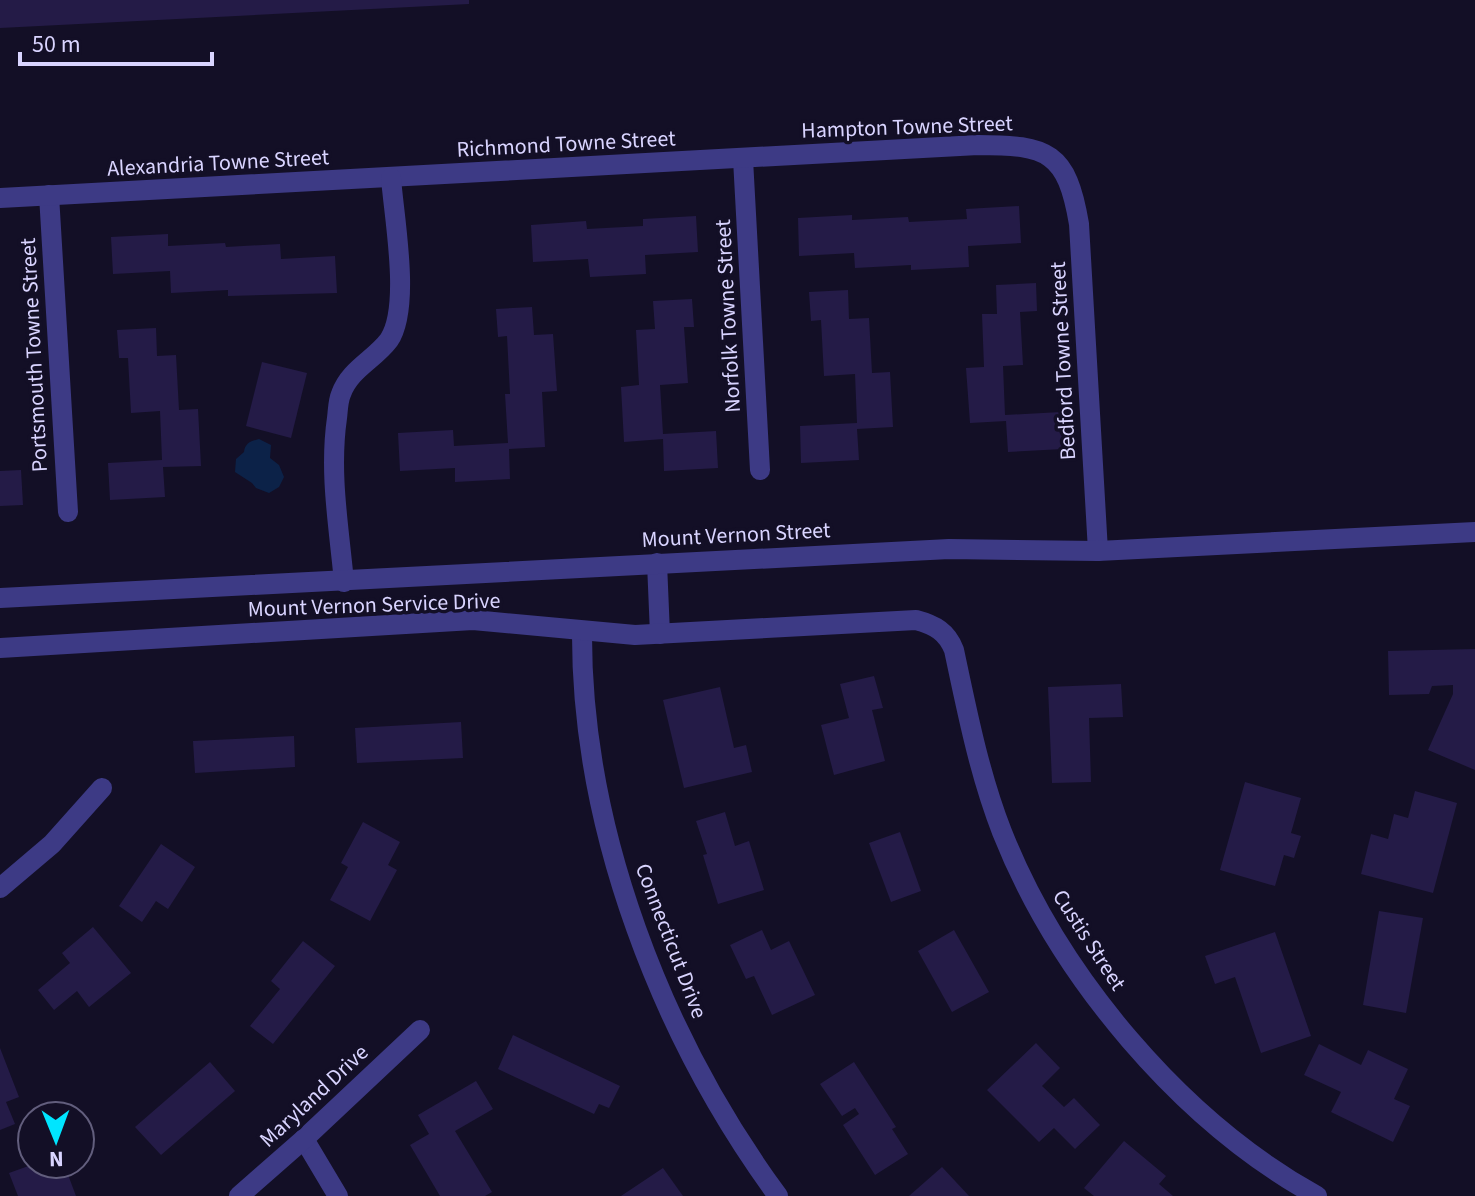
<svg xmlns="http://www.w3.org/2000/svg" width="1475" height="1196" font-family="'Source Sans 3',sans-serif">
<rect width="100%" height="100%" fill="#130f26"/>
<path fill="#0c2248" d="M259,439L271,445L270,458L279,465L284,477L279,487L269,493L256,488L252,483L235,472L236,459L244,452C245,443 251,441 259,439Z"/>
<g fill="#241b47">
<polygon points="0,0 469,0 469,4 0,28"/>
<polygon points="1019,206 1021,243 968,246 969,267 911,270 911,265 855,268 854,253 799,256 798,218 852,215 852,220 908,217 909,222 967,219 966,209"/>
<polygon points="696,216 698,252 645,255 646,274 590,277 588,259 533,262 531,225 586,221 587,229 643,226 643,219"/>
<polygon points="168,234 168,246 225,243 226,247 280,244 281,259 335,256 337,293 228,296 228,290 171,293 170,271 113,274 111,237"/>
<polygon points="1036,283 1037,311 1020,312 1023,365 1003,366 1005,415 1061,412 1063,449 1008,452 1006,421 970,423 966,368 984,367 982,314 997,314 996,285"/>
<polygon points="848,290 849,319 869,318 872,373 890,372 893,427 857,429 859,460 801,463 800,426 857,423 855,374 824,376 821,320 811,321 809,292"/>
<polygon points="692,299 694,327 684,327 688,383 660,385 663,434 716,431 718,468 664,471 663,439 624,442 621,387 639,385 636,330 655,329 653,301"/>
<polygon points="532,307 534,335 553,334 557,391 542,392 545,447 509,449 510,479 455,482 455,468 400,471 398,433 453,430 454,446 508,443 505,394 510,394 507,336 498,337 496,309"/>
<polygon points="156,328 157,356 176,355 179,410 198,409 201,466 163,467 165,497 110,500 108,463 162,460 160,411 131,413 128,358 119,358 117,330"/>
<polygon points="262,362 307,373 291,438 246,426"/>
<polygon points="21,470 23,505 0,506 0,471"/>
<polygon points="1475,649 1475,770 1428,750 1453,694 1453,685 1432,686 1429,694 1389,695 1388,651"/>
<polygon points="874,676 883,708 872,710 885,761 834,775 821,725 849,718 840,684"/>
<polygon points="1121,684 1123,717 1089,718 1091,782 1052,783 1048,687"/>
<polygon points="720,687 734,748 746,745 752,772 684,788 663,700"/>
<polygon points="461,722 463,758 357,763 355,728"/>
<polygon points="294,736 295,767 195,773 193,741"/>
<polygon points="1245,782 1301,798 1291,833 1301,836 1294,858 1284,855 1275,886 1220,870"/>
<polygon points="1415,791 1457,803 1433,893 1361,874 1371,834 1388,839 1394,814 1408,818"/>
<polygon points="725,812 735,846 749,841 764,890 718,904 703,855 707,854 696,821"/>
<polygon points="363,822 400,842 388,865 397,870 370,921 330,900 348,867 341,863"/>
<polygon points="900,832 921,891 891,902 869,843"/>
<polygon points="161,844 195,867 168,909 156,901 142,922 119,906"/>
<polygon points="1379,911 1423,918 1406,1013 1363,1005"/>
<polygon points="93,927 131,973 89,1007 77,991 54,1010 38,990 70,963 62,953"/>
<polygon points="762,930 771,950 789,941 815,995 772,1015 754,976 746,979 730,945"/>
<polygon points="954,930 989,992 952,1012 918,951"/>
<polygon points="1275,932 1311,1036 1261,1053 1235,977 1215,984 1205,956"/>
<polygon points="303,941 335,966 273,1044 250,1026 280,989 271,981"/>
<polygon points="513,1035 620,1086 609,1108 599,1104 594,1114 498,1069"/>
<polygon points="1036,1043 1060,1068 1042,1086 1064,1107 1074,1098 1100,1125 1075,1149 1054,1128 1039,1142 987,1090"/>
<polygon points="1319,1044 1361,1065 1368,1050 1408,1069 1394,1099 1410,1106 1393,1142 1331,1112 1341,1092 1304,1075"/>
<polygon points="0,1048 19,1097 6,1102 15,1124 0,1130"/>
<polygon points="210,1062 235,1091 161,1155 135,1127"/>
<polygon points="854,1062 896,1127 892,1129 908,1154 875,1175 843,1125 859,1114 855,1108 842,1116 820,1084"/>
<polygon points="476,1081 493,1109 455,1131 492,1192 485,1196 440,1196 410,1145 429,1134 418,1115"/>
<polygon points="1124,1141 1166,1176 1159,1184 1173,1196 1094,1196 1084,1188"/>
<polygon points="34,1164 64,1164 76,1196 18,1196 9,1173"/>
<polygon points="942,1167 969,1196 909,1196"/>
<polygon points="663,1168 683,1196 621,1196"/>
</g>
<g fill="none" stroke-linecap="round" stroke-linejoin="round">
<g stroke="#3d3a85" stroke-width="20">
<polyline points="743,159 760,470"/>
<polyline points="49,195 68,512"/>
<path d="M0,198L978,145C1048,145 1067,152 1079,224L1098,551"/>
<polyline points="657,563 660,634"/>
<path d="M344,582C339,527 329,473 337,418C338,410 338,401 341,394C350,369 374,360 389,340C411,307 394,218 391,178"/>
<polyline points="0,598 949,549 1098,551 1475,532"/>
<path d="M582,631C581,829 662,1038 778,1196"/>
<path d="M0,648L473,620L635,635L916,620C935,625 947,632 954,650C967,711 979,773 1002,832C1059,976 1181,1121 1317,1196"/>
<polyline points="0,888 52,844 102,788"/>
<polyline points="304,1139 338,1196"/>
<polyline points="239,1196 304,1139 420,1030"/>
</g>
</g>
<g text-anchor="middle" dominant-baseline="central" stroke-width="7" stroke-linejoin="round" paint-order="stroke">
<g font-size="22" fill="#d9d4ff" stroke="#130f26">
<text transform="translate(907 127) rotate(-2)">Hampton Towne Street</text>
<text transform="translate(566 144) rotate(-3)">Richmond Towne Street</text>
<text transform="translate(218 163) rotate(-3)">Alexandria Towne Street</text>
<text transform="translate(728 316) rotate(-93)">Norfolk Towne Street</text>
<text transform="translate(34 355) rotate(-93)">Portsmouth Towne Street</text>
<text transform="translate(1063 361) rotate(-93)">Bedford Towne Street</text>
<text transform="translate(736 535) rotate(-3)">Mount Vernon Street</text>
<text transform="translate(374 605) rotate(-2)">Mount Vernon Service Drive</text>
<text transform="translate(1089 940) rotate(57)">Custis Street</text>
<text transform="translate(671 941) rotate(69)">Connecticut Drive</text>
<text transform="translate(314 1096) rotate(-43)">Maryland Drive</text>
</g>
</g>
<g transform="translate(56 1140) rotate(179)"><circle r="38" fill="#130f26" stroke="#625e7d" stroke-width="2"/>
<path d="M0-6L14 30L0 20L-14 30Z" fill="#00e5ff"/>
<text y="-12" font-size="22" font-weight="bold" text-anchor="middle" fill="#d9d4ff">N</text>
</g>
<path d="M20 52v12h192v-12" fill="none" stroke="#d9d4ff" stroke-width="4"/>
<text x="32" y="52" font-size="24" fill="#d9d4ff" stroke="#130f26" stroke-width="6" paint-order="stroke">50 m</text>
</svg>
